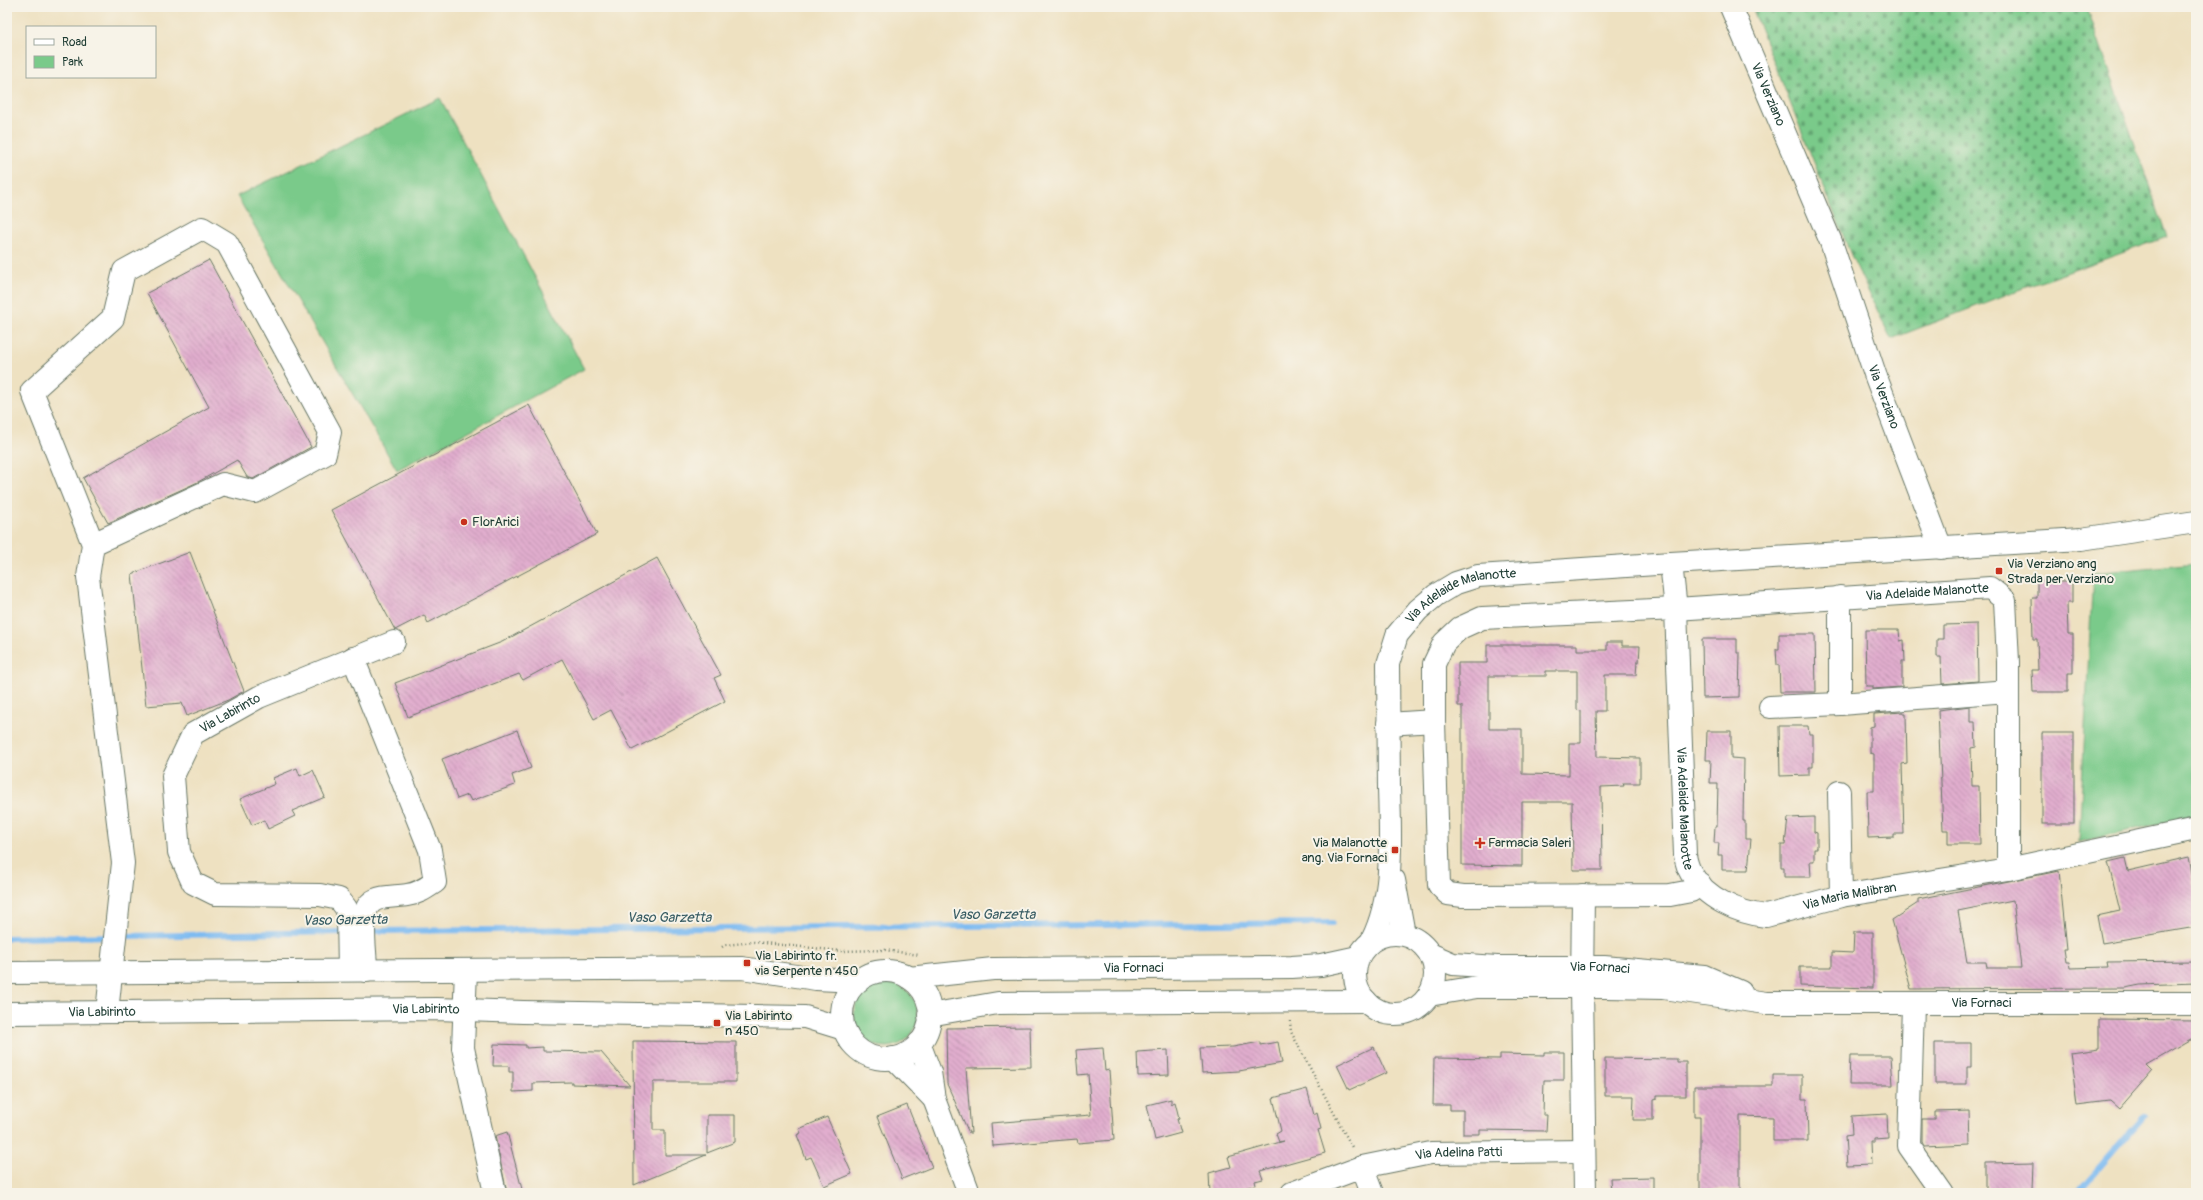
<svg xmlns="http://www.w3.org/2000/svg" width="2203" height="1200" font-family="Pangolin,sans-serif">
<defs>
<pattern id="cemetery-stones" width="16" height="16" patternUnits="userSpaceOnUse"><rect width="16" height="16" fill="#7aca8a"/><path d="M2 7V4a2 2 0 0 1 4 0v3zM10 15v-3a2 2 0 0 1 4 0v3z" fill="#63a572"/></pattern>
<pattern id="building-back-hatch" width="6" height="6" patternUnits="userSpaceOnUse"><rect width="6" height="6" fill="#e1adce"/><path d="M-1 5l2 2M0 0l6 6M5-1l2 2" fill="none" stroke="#b68ea8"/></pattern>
</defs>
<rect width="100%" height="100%" fill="#f7f3e8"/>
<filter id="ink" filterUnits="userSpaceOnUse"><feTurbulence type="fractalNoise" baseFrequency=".025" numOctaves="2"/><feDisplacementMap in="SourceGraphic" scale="8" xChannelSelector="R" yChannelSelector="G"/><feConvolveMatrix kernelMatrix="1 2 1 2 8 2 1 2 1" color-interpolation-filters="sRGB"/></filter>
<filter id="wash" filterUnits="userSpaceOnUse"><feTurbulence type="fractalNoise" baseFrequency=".012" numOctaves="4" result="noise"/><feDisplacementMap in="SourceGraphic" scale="16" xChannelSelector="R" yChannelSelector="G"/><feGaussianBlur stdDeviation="0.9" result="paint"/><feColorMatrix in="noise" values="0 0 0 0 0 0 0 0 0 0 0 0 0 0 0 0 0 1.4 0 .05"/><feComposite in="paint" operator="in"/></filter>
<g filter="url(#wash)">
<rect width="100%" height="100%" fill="#eee1c1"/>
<g fill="#7aca8a" stroke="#4c845f">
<polygon points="440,98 584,369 397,470 237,196"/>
<polygon points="2196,563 2196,815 2079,842 2093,573"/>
<circle cx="886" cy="1015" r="32"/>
</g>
<polygon fill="url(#cemetery-stones)" stroke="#4c845f" points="1752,7 2087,7 2167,237 2026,287 1891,339 1851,255"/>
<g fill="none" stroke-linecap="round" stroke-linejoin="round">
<g stroke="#7ebbf1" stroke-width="6">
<polyline points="367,931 1332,923"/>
<polyline points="7,938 345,932"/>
<polyline points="2077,1193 2144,1116"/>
</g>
</g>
<g id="blocks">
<g fill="url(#building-back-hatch)" fill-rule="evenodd">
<polygon points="209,260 311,447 253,479 247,477 237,460 198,482 108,523 83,478 209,407 147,293"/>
<polygon points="529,405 597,534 428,623 424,615 395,630 331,510"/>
<polygon points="190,552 244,691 228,700 187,716 182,703 146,706 132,574"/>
<polygon points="657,558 721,675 714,678 725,701 632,750 611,710 594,719 562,659 523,680 519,674 408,717 395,683 502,642"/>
<polygon points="2037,581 2072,581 2072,603 2067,603 2068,634 2073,634 2073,673 2068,673 2068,692 2033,692 2032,670 2038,670 2037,639 2033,639 2032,598 2037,598"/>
<polygon points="1977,624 1978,681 1942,684 1941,657 1937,657 1937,639 1943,639 1943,625"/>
<polygon points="1865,630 1899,630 1900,641 1904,640 1905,661 1902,661 1902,687 1873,689 1873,686 1866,686"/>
<polygon points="1779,634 1815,634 1816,692 1780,692 1779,665 1777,665 1776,649 1779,649"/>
<polygon points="1702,639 1737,639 1737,653 1740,653 1739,697 1703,698"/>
<path d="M1607,642H1622V646H1640L1639,662H1637L1636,675H1605V711H1596L1597,757L1640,758V783H1623L1624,786L1601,787L1602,870H1573L1572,802H1522V866L1462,865V706H1458V663H1487V645H1577V650H1607ZM1546,671H1577V710L1581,711V743H1569V775L1522,774V729H1489V676H1546Z"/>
<polygon points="1970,706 1970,722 1975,722 1976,747 1971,748 1972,786 1979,786 1980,844 1948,844 1948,830 1943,830 1938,710"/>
<polygon points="1903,712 1903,714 1906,714 1907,763 1902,764 1904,834 1894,834 1894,837 1868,838 1867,791 1874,791 1874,754 1870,753 1870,727 1874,726 1874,714"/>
<polygon points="1779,726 1808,726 1809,734 1813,734 1813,767 1809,767 1809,775 1780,776"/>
<polygon points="517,730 531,768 512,775 515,785 471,801 468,795 457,799 442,759"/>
<polygon points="1707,731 1731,731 1731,758 1744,759 1743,821 1745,821 1745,839 1751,839 1748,870 1722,870 1722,855 1718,855 1719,843 1714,843 1715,826 1717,826 1718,783 1710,783 1711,760 1706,760"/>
<rect x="2042" y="733" width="32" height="91"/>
<polygon points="297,768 300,776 313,770 325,797 292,811 295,816 268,829 264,820 252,825 240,799 275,784 273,778"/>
<polygon points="1814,817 1814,832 1817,833 1817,848 1814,848 1814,861 1810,861 1811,877 1784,877 1784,867 1781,867 1781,845 1785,845 1788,818"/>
<polygon points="2189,857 2196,893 2196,927 2102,943 2097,916 2120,911 2108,862 2125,858 2128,871"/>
<path d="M2059,871L2067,949H2064L2066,962H2069L2070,968L2108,967L2107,962L2196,961V983L2140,985L2125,988L1911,989L1892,920L1918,903V899ZM2013,900L2021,968H1987L1986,962H1967L1958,911Z"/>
<polygon points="1854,932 1873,932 1873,988 1800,986 1800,967 1832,967 1832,952 1853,953"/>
<polygon points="2099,1019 2196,1020 2196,1037 2147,1065 2152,1070 2118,1109 2109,1101 2077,1105 2070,1052 2099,1048"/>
<polygon points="1030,1027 1031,1067 966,1068 971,1133 969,1133 947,1084 946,1028"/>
<polygon points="633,1041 736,1042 736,1082 653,1082 653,1130 665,1130 665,1155 706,1155 634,1185"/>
<polygon points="1260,1042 1260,1045 1278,1042 1282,1063 1239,1071 1202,1073 1200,1048 1233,1047"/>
<polygon points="1935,1043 1971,1043 1971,1067 1967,1067 1967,1084 1935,1084"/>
<polygon points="494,1044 526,1045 526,1048 543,1047 543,1051 601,1052 630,1086 572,1084 572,1082 533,1083 533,1091 513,1092 513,1072 509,1072 509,1066 493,1066"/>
<polygon points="1374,1047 1386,1073 1349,1090 1337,1065"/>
<polygon points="1103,1048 1105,1071 1109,1070 1114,1140 1078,1143 1077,1139 993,1146 991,1123 1091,1115 1088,1074 1078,1075 1076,1050"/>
<polygon points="1168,1050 1169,1075 1138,1076 1137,1052"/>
<polygon points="1544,1052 1564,1052 1564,1080 1544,1080 1543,1115 1547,1115 1546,1131 1480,1130 1480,1134 1463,1134 1463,1110 1450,1110 1450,1105 1433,1105 1434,1058 1500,1059 1500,1054 1544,1055"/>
<polygon points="1850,1056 1891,1056 1893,1085 1849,1085"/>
<polygon points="1605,1058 1677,1059 1677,1062 1686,1062 1686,1096 1657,1096 1657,1099 1653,1100 1653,1120 1633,1120 1634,1096 1605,1096"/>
<polygon points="1773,1075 1802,1075 1802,1099 1807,1099 1808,1141 1773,1141 1773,1117 1740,1116 1740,1190 1700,1190 1700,1116 1694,1116 1694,1086 1773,1086"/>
<polygon points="1307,1089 1314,1115 1317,1113 1321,1129 1318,1130 1325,1153 1260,1171 1263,1179 1255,1181 1256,1185 1226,1193 1210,1193 1209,1173 1231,1167 1228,1157 1284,1141 1279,1142 1276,1134 1281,1131 1273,1098"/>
<polygon points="1171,1099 1171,1104 1175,1102 1179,1118 1177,1119 1181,1133 1155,1140 1147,1105"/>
<polygon points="907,1105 932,1167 902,1179 877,1117"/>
<polygon points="1969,1111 1970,1144 1924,1146 1922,1142 1922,1119 1935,1119 1935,1112"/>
<polygon points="1887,1114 1888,1138 1874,1139 1874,1142 1870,1142 1871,1165 1847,1166 1845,1136 1852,1135 1851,1116"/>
<polygon points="707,1115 735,1115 735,1142 707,1153"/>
<polygon points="827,1117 852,1174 824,1186 811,1157 806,1159 797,1135 801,1133 799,1129"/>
<polygon points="507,1132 523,1193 507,1193 495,1136"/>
<polygon points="2033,1162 2032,1191 1990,1193 1990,1191 1987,1191 1987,1163"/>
<polygon points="1653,1177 1653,1193 1611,1193 1610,1178"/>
</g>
</g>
</g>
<g filter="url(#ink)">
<use href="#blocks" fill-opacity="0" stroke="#677665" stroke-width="1"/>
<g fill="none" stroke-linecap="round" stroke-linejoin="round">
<g stroke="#677665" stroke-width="24">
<g id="minor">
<path id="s1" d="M1731,7L1831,242L1876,377L1941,548"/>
<polyline points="93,544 32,391 113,318 124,271 202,228 227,243 330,432 325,454 255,492 223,484 93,544 88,577 123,863 107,1012"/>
<path id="s2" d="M1671,563L1676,609L1685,855C1686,861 1688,868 1691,873C1705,898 1738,913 1766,916L1841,896L2008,869L2196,829"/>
<path d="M353,658L430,850L435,882C426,888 418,894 407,895C391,898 368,893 365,915C362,933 366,953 366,971"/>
<polyline points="1840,704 1840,597"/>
<polyline points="1770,707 1840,704 2008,691"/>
<polyline points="1388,724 1434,721"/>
<polyline points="1839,792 1841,896"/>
<polyline points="1394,880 1404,934"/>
<path id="s3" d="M1700,884L1691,891L1670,895L1463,896L1448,894L1439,885L1434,721V664L1444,643L1460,628L1482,618L1676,609L1990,588L2005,600L2008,662V869"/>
<polyline points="1583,895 1582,988 1585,1193"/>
<circle cx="1395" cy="974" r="40"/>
<path id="s4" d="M1372,940C1395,894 1390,837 1389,787C1389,746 1388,705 1388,664L1397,635L1418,610L1436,595L1456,583L1478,576L1671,563L2081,539L2196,522"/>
<path id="s5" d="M1430,954L1453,964L1497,967H1604L1704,976L1741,992"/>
<path id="s6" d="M349,970L348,915L346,908L339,899L320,895L215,894L193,883L179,852L173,776L193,734L259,697L394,642"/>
<polyline points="466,970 463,1048 495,1193"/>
<circle cx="886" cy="1015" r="44"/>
<polyline points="7,973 742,968 816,979 857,981"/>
<path id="s7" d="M909,978L993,969L1292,967L1321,965L1358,957"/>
<path id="s8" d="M1429,995L1477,987H1606L1663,988L1766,1003H2196"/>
<polyline points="1913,1004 1909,1146 1942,1193"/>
<path id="s9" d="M7,1013L437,1009L523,1012L805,1017L844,1029"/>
<polyline points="929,1015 998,1003 1366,1001"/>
<polyline points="919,1043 930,1072 934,1099 969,1193"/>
<polyline points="894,1058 934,1099"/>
<polyline points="1292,1193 1362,1167"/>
<path id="s10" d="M1372,1193L1362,1167L1431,1153L1584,1151"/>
</g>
</g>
<g stroke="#677665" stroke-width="2.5" stroke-dasharray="1 3" stroke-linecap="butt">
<polyline points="722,947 725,945 754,942 841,951 885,950 919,955"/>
<polyline points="1290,1021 1291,1032 1353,1149"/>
</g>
<use href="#minor" stroke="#fff" stroke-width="22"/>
</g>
</g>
<g fill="#c8321e" stroke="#f7f3e8" stroke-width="1.5">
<circle cx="464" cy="522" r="4"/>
<rect x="1995" y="567" width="8" height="8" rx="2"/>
<path d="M1478 837h4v4h4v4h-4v4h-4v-4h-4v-4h4z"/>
<rect x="1391" y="846" width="8" height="8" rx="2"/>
<rect x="743" y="959" width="8" height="8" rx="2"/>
<rect x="713" y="1019" width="8" height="8" rx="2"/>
</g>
<g text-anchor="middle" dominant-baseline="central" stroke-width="4" stroke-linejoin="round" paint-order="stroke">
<g font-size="13" fill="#1f3d34" stroke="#f7f3e8">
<text stroke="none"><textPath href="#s1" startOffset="95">Via Verziano</textPath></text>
<text stroke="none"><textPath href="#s1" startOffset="419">Via Verziano</textPath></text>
<text stroke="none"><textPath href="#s3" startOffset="1004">Via Adelaide Malanotte</textPath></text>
<text stroke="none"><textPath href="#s4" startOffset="388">Via Adelaide Malanotte</textPath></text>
<text stroke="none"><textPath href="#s6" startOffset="422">Via Labirinto</textPath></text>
<text stroke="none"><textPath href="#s2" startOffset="246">Via Adelaide Malanotte</textPath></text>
<text stroke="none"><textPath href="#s2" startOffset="487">Via Maria Malibran</textPath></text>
<text stroke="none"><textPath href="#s7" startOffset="225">Via Fornaci</textPath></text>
<text stroke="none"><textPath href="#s5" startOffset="172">Via Fornaci</textPath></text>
<text stroke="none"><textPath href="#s8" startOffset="554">Via Fornaci</textPath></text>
<text stroke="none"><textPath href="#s9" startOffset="419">Via Labirinto</textPath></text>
<text stroke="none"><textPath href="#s9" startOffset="95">Via Labirinto</textPath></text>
<text stroke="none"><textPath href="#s10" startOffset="126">Via Adelina Patti</textPath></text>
</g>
<g font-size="13" fill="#1f3d34" stroke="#f7f3e8" text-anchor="start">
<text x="472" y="522">FlorArici</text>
<text x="2007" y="564">Via Verziano ang<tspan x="2007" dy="15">Strada per Verziano</tspan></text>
<text x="1387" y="843" text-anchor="end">Via Malanotte<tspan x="1387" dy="15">ang. Via Fornaci</tspan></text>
<text x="1488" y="843">Farmacia Saleri</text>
<text x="755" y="956">Via Labirinto fr.<tspan x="755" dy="15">via Serpente n 450</tspan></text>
<text x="725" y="1016">Via Labirinto<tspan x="725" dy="15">n 450</tspan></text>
</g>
<g font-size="14" font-style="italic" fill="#375c63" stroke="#f7f3e8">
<text x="993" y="914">Vaso Garzetta</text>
<text x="669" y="917">Vaso Garzetta</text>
<text transform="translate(345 920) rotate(-1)">Vaso Garzetta</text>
</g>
</g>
<rect width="2203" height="1200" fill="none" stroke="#f7f3e8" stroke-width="24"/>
<rect x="26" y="26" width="130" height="52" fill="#f7f3e8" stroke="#a1aaa0"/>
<rect x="34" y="39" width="20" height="6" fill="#ffffff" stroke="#a1aaa0"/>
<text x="62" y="46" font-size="12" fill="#1f3d34">Road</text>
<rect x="34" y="56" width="20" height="12" fill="#7aca8a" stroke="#a1aaa0"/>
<text x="62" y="66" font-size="12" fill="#1f3d34">Park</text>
</svg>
